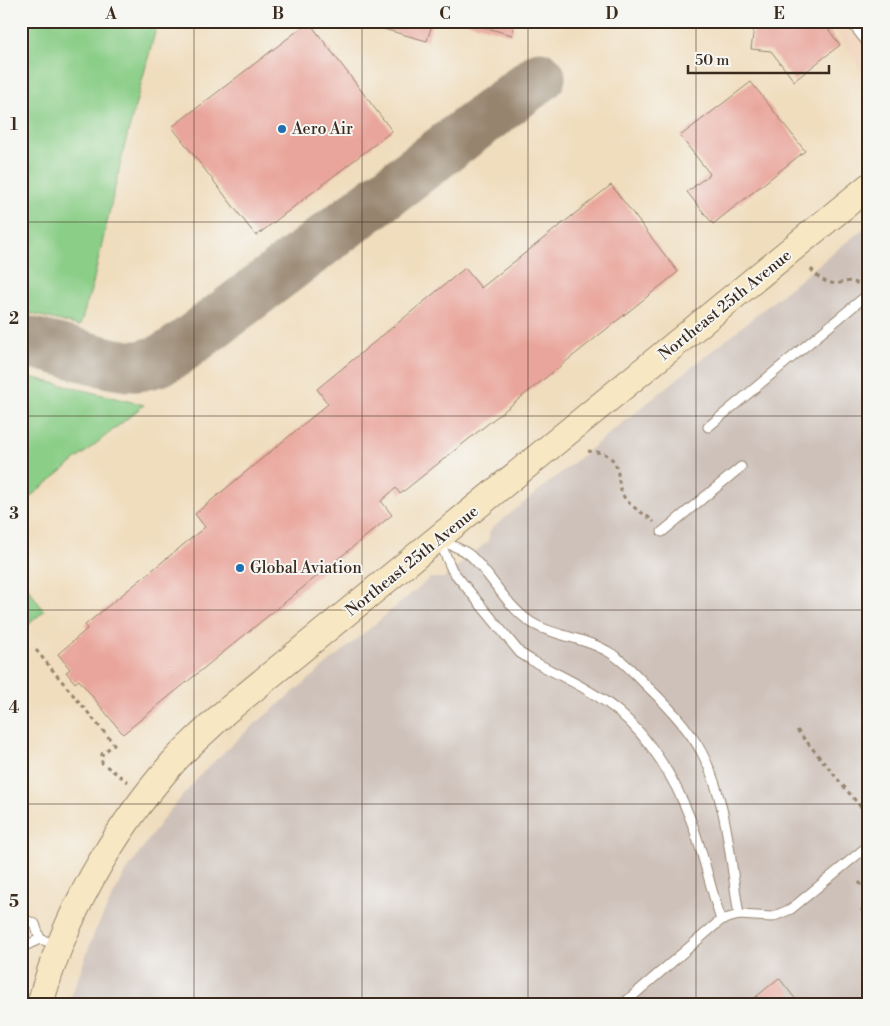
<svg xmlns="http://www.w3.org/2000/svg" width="890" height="1026" font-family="'Libre Bodoni',serif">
<rect width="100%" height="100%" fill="#f6f6f2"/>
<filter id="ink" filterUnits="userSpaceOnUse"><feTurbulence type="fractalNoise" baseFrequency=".02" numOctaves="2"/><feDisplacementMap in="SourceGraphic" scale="10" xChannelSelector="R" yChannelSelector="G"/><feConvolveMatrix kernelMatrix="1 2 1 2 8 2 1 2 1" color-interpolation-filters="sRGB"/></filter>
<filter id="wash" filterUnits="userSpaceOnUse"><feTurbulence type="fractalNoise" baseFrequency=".0096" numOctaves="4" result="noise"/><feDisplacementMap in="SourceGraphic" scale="20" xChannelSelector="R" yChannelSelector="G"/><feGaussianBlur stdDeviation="1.12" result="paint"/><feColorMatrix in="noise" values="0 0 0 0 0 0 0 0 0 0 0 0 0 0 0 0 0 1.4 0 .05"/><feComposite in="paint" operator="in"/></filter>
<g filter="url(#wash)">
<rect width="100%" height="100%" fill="#f0ddbd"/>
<polygon fill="#f1d5bd" points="828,21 869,21 869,79 865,75"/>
<polygon fill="#cec1ba" points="869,224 869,1005 68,1005 95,931 124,875 165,816 204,771 242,735 430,578 444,578 488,541 490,530"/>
<g fill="#8ace87" stroke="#627c52">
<polygon points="21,21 158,21 125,144 93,283 80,326 21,311"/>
<polygon points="21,375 144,405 21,504"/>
<polygon points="21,578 44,611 21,631"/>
</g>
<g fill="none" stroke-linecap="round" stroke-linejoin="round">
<polyline stroke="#96846e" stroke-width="51" points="21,340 110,363 128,366 139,366 159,361 174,353 197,336 540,77"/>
</g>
<g id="blocks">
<g fill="#e9a59b">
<polygon points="354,21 433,21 427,41"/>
<polygon points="462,21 515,21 512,35"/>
<polygon points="755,21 822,21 840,45 794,81 771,51 751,49"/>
<polygon points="309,22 392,131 256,236 172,127"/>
<polygon points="751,82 805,151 713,224 687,192 710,174 680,136"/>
<polygon points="611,185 678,272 400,494 396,488 381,501 392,515 123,734 79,680 75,683 66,672 70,669 58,654 87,629 85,625 205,527 195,514 328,404 317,389 465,268 481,288"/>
<polygon points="779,978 800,1005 746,1005"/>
</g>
</g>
</g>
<g filter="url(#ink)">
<use href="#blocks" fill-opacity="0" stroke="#96846e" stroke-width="1"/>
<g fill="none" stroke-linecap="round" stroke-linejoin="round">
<g stroke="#96846e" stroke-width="11">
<g id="lane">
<polyline points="850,21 869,45"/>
<polyline points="708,427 867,295"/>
<polyline points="662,532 741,467"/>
<path d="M439,540L452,570L520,653L531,660C560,676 593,690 619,712C651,739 675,780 690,818C703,851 710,887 721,920"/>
<path d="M441,541C450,545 464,549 471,556C492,576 505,604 529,621C551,636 584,637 607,651C622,659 635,674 647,686C668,706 688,727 702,753C728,803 730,861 739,915"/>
<polyline points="21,918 35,924 40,939"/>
<polyline points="21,943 27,945 40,939 58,945"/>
<polyline points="622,1005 721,920 739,915 772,917 791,909 869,845"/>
</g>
</g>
<g stroke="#96846e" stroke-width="28">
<path id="secondary" d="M40,1005C63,918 111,834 170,766C186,747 206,731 224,713L869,186"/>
</g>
<g stroke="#96846e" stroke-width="3" stroke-dasharray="4 4" stroke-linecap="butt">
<path d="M811,269C817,276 823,282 831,283C842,285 850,277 859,285"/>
<path d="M588,451C594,452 602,452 607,455C623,465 615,483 624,497C631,508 645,513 654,522"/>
<polyline points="36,650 114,744 102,754 102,763 128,782"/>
<polyline points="797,730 869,817"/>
<polyline points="859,882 869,894"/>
<polyline points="869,904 862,910 869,919"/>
</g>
<use href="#lane" stroke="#fff" stroke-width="9"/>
<use href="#secondary" stroke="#f8e7c3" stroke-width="26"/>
</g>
</g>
<path fill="none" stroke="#3b2a1e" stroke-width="1" stroke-opacity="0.55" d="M194,21V1005M362,21V1005M528,21V1005M696,21V1005M21,222H869M21,416H869M21,610H869M21,804H869"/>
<g fill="#1f6fb2" stroke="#f6f6f2" stroke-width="2">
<circle cx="282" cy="129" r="5"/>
<circle cx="240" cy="568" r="5"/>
</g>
<g text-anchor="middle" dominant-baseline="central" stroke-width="4" stroke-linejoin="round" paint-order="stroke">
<g font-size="16" fill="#3b2a1e" stroke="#f6f6f2" text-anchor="start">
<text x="292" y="129">Aero Air</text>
<text x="250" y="568">Global Aviation</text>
</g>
<g font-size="16" fill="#3b2a1e" stroke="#f6f6f2">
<text transform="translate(725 305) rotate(-39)">Northeast 25th Avenue</text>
<text transform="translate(412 561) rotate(-39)">Northeast 25th Avenue</text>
</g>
</g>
<rect width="890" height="1026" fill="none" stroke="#f6f6f2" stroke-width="55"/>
<path d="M688 65v8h141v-8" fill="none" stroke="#3b2a1e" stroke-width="2.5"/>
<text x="695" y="65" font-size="15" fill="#3b2a1e" stroke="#f6f6f2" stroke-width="4" paint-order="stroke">50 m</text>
<rect x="28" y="28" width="834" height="970" fill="none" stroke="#3b2a1e" stroke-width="2"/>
<g font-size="16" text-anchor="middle" font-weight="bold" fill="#3b2a1e">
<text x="111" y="19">A</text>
<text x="278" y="19">B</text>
<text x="445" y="19">C</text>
<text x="612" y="19">D</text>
<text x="779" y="19">E</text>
<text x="14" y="130">1</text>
<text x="14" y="324">2</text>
<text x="14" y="519">3</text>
<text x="14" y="713">4</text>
<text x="14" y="907">5</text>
</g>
</svg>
